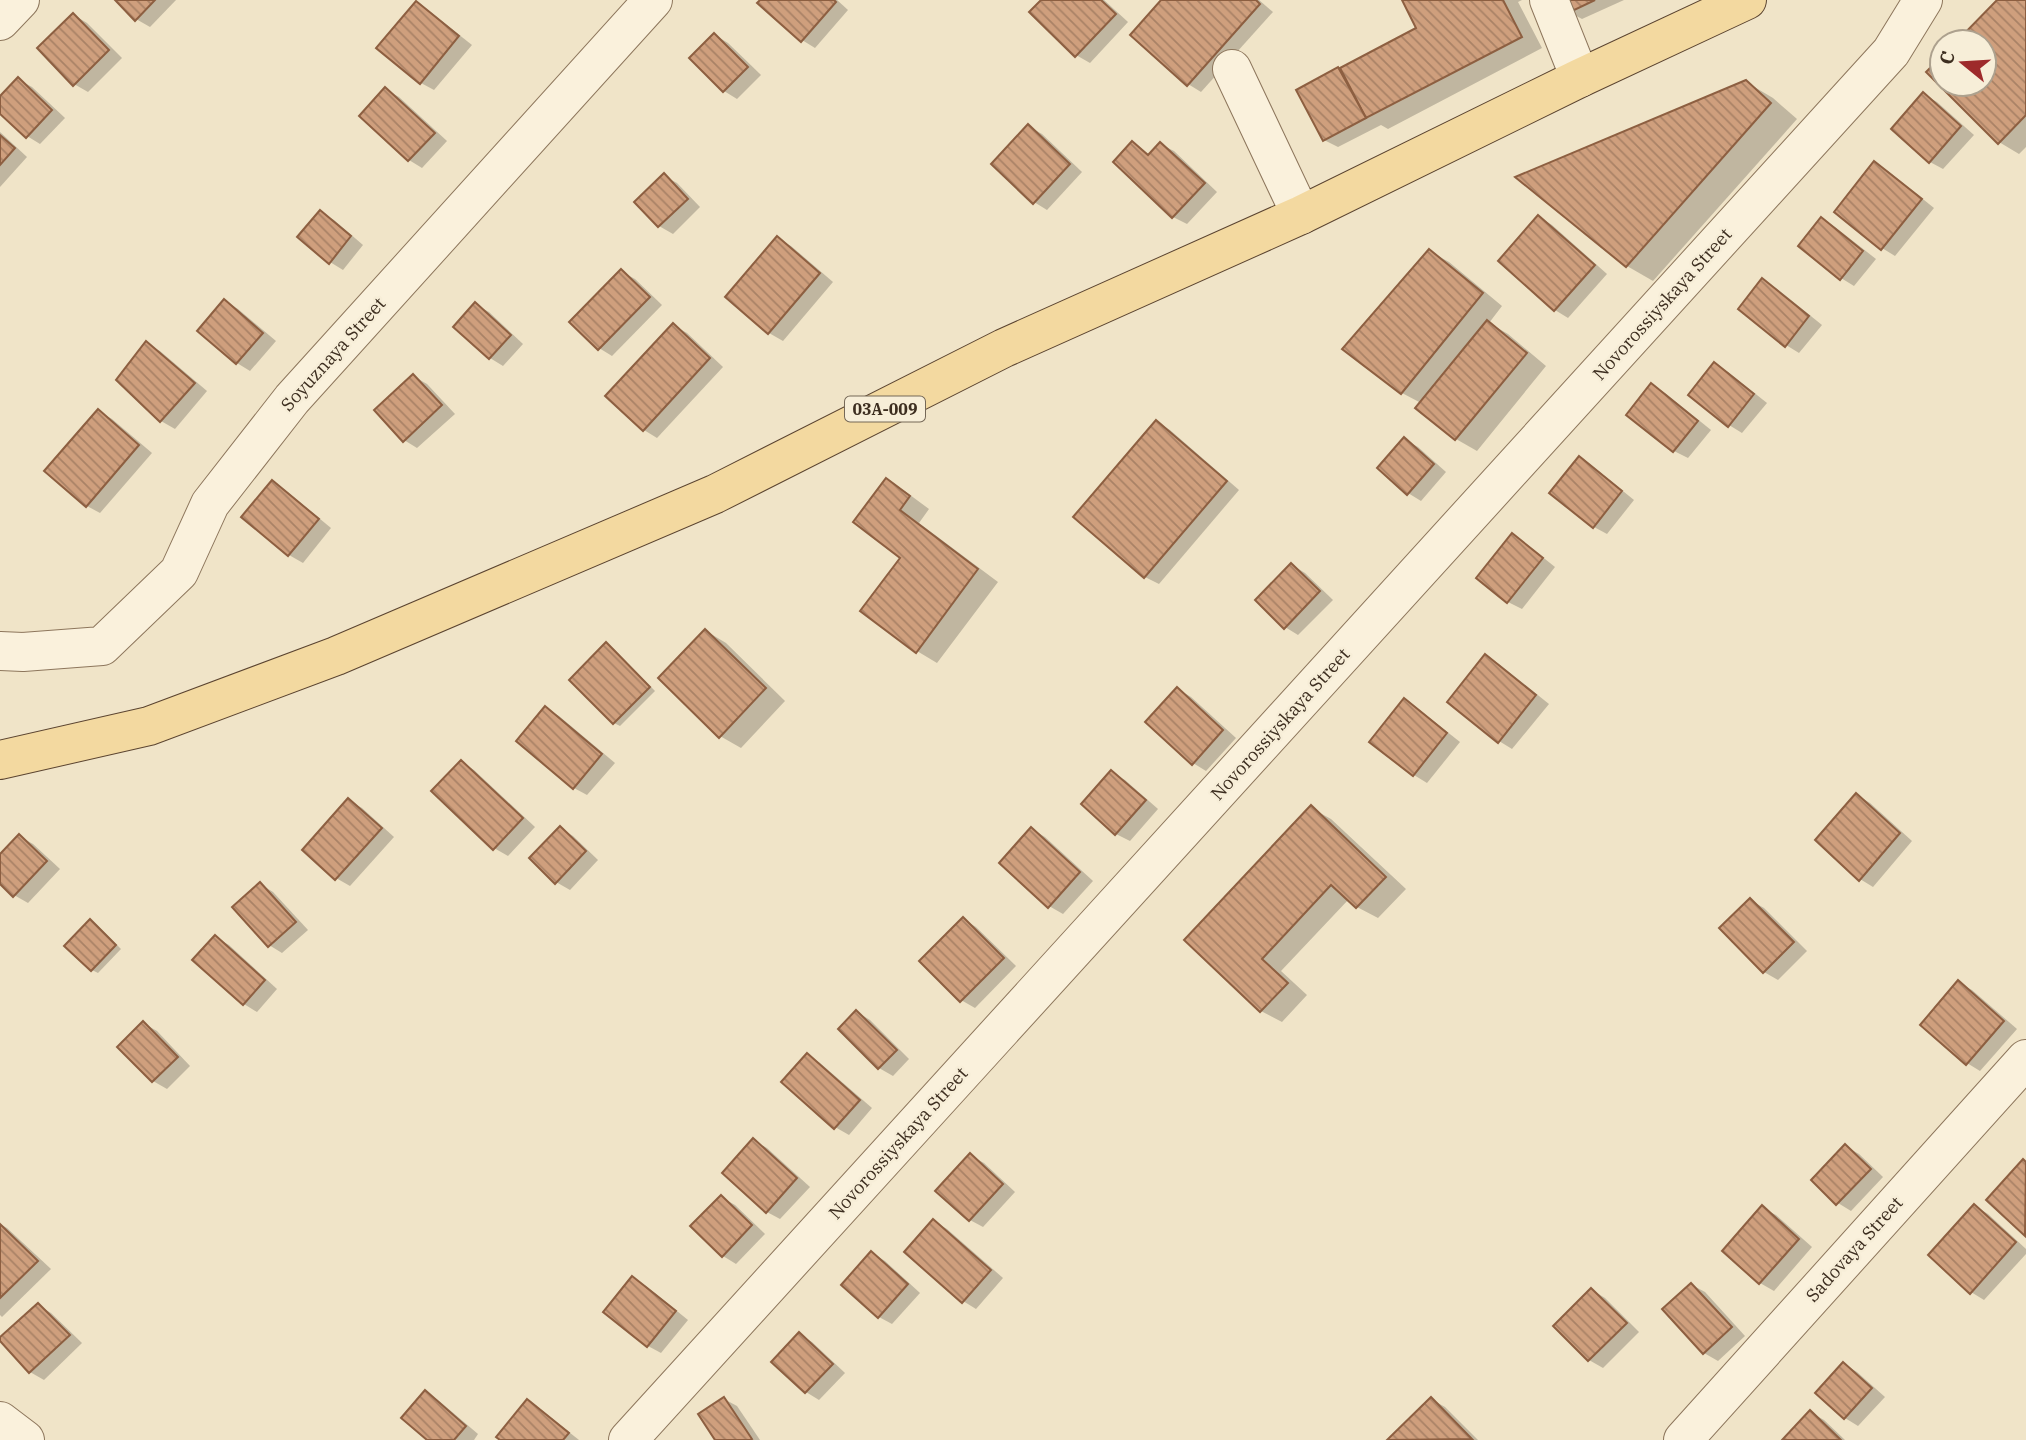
<svg xmlns="http://www.w3.org/2000/svg" width="2026" height="1440" font-family="'IBM Plex Serif',serif">
<defs>
<pattern id="building-back-hatch" width="6" height="6" patternUnits="userSpaceOnUse" patternTransform="scale(1.75)"><rect width="6" height="6" fill="#cf9f7d"/><path d="M-1 5l2 2M0 0l6 6M5-1l2 2" fill="none" stroke="#a98266"/></pattern>
</defs>
<rect width="100%" height="100%" fill="#f0e4c8"/>
<g fill="#0003">
<polygon points="117,0 176,0 150,27 136,19"/>
<polygon points="762,0 837,0 848,10 815,48 802,40"/>
<polygon points="1043,0 1104,0 1128,22 1090,63 1076,55"/>
<polygon points="1163,0 1259,0 1273,12 1201,92 1188,84"/>
<polygon points="1404,0 1522,0 1518,2 1542,48 1388,129 1381,125 1338,147 1324,140 1338,69 1344,73 1419,28"/>
<polygon points="1564,0 1624,0 1582,19 1569,12"/>
<polygon points="1999,0 2026,0 2026,147 2019,154 1999,142 1928,72 1942,58 1942,84 1984,84 1984,42 1958,42"/>
<polygon points="416,4 429,11 472,45 434,90 421,83"/>
<polygon points="74,15 87,23 122,58 88,92 74,84"/>
<polygon points="715,35 728,43 761,75 737,99 724,91"/>
<polygon points="19,80 32,87 65,118 40,144 27,136 0,111 0,99"/>
<polygon points="1746,82 1773,98 1797,119 1653,281 1627,266"/>
<polygon points="385,89 399,97 447,141 422,168 409,160 361,116"/>
<polygon points="1923,94 1937,102 1974,135 1943,169 1930,162"/>
<polygon points="1028,126 1042,134 1082,172 1047,210 1034,202"/>
<polygon points="0,132 27,157 0,187"/>
<polygon points="1132,143 1150,155 1160,144 1174,151 1217,192 1187,224 1173,217 1115,162"/>
<polygon points="1874,164 1888,171 1934,208 1895,256 1882,248"/>
<polygon points="664,176 677,183 700,207 673,234 659,226 636,202"/>
<polygon points="320,213 334,220 363,245 343,270 330,262"/>
<polygon points="1539,217 1552,225 1607,274 1568,318 1555,310 1501,261"/>
<polygon points="1822,219 1835,227 1876,259 1854,286 1841,278"/>
<polygon points="777,238 791,246 833,282 783,341 769,333 727,297"/>
<polygon points="1429,251 1449,262 1502,306 1489,323 1508,334 1546,366 1477,451 1456,439 1418,407 1421,403 1402,393"/>
<polygon points="622,272 635,279 662,305 612,356 599,348"/>
<polygon points="1762,280 1776,288 1822,325 1799,353 1786,345"/>
<polygon points="225,301 238,309 276,341 250,371 237,363"/>
<polygon points="476,305 489,312 523,344 503,366 490,358"/>
<polygon points="673,325 687,333 723,367 657,438 644,430"/>
<polygon points="146,343 160,351 207,391 175,429 161,421 118,379"/>
<polygon points="1715,365 1728,372 1767,403 1742,433 1729,425"/>
<polygon points="413,376 427,384 455,414 417,448 404,440"/>
<polygon points="1652,385 1665,393 1711,430 1688,458 1674,451 1629,414"/>
<polygon points="98,411 112,419 152,453 100,513 87,506"/>
<polygon points="1157,422 1170,430 1239,490 1159,584 1145,577 1075,516"/>
<polygon points="1404,439 1418,447 1446,472 1421,501 1408,493"/>
<polygon points="1579,458 1592,466 1634,500 1607,534 1594,527"/>
<polygon points="886,480 906,492 929,509 919,523 998,582 937,663 917,651 903,557"/>
<polygon points="272,482 285,490 331,528 303,563 289,555 244,517"/>
<polygon points="1512,535 1525,543 1555,567 1522,609 1508,602 1478,577"/>
<polygon points="1292,565 1305,573 1333,600 1298,635 1285,627"/>
<polygon points="706,631 726,643 785,701 741,748 720,736"/>
<polygon points="607,645 613,648 655,691 620,726 614,723"/>
<polygon points="1486,656 1499,664 1549,704 1512,749 1499,741"/>
<polygon points="1178,689 1191,697 1236,738 1206,771 1193,763"/>
<polygon points="1404,701 1417,708 1460,742 1427,783 1414,775"/>
<polygon points="545,708 559,716 615,763 587,795 574,788"/>
<polygon points="461,762 474,770 535,827 508,856 494,848"/>
<polygon points="1111,772 1125,780 1158,809 1130,841 1116,834"/>
<polygon points="1857,795 1870,803 1912,841 1873,887 1860,879"/>
<polygon points="348,800 362,808 394,837 350,886 336,878"/>
<polygon points="1311,808 1331,819 1406,889 1378,918 1357,907 1349,899 1281,971 1307,995 1282,1022 1261,1011 1187,940"/>
<polygon points="560,828 573,836 598,860 570,890 556,882"/>
<polygon points="1032,829 1045,837 1093,881 1063,914 1049,906"/>
<polygon points="19,836 33,844 60,869 28,903 14,895 0,882 0,857"/>
<polygon points="260,884 273,892 308,930 282,953 269,945"/>
<polygon points="1750,900 1764,908 1807,951 1778,980 1764,972 1722,928"/>
<polygon points="963,919 976,927 1016,966 975,1008 961,1000"/>
<polygon points="91,921 97,925 121,949 98,973 92,970"/>
<polygon points="215,937 229,945 277,989 257,1012 244,1004"/>
<polygon points="1958,983 1972,990 2017,1029 1980,1071 1967,1063"/>
<polygon points="857,1012 870,1020 909,1059 893,1076 879,1068 840,1029"/>
<polygon points="143,1023 157,1031 190,1066 167,1089 153,1081"/>
<polygon points="807,1055 820,1063 872,1108 849,1135 835,1127"/>
<polygon points="754,1141 767,1148 810,1187 780,1219 767,1212"/>
<polygon points="1845,1146 1859,1154 1883,1177 1851,1211 1838,1203"/>
<polygon points="970,1155 984,1163 1015,1192 983,1227 970,1220"/>
<polygon points="2023,1162 2026,1163 2026,1235 1988,1199"/>
<polygon points="721,1197 735,1205 765,1234 736,1264 723,1256"/>
<polygon points="1975,1206 1988,1214 2026,1249 2026,1254 1984,1300 1971,1292"/>
<polygon points="1762,1208 1776,1215 1812,1247 1774,1291 1760,1283 1724,1251"/>
<polygon points="933,1221 947,1229 1003,1278 976,1309 963,1301"/>
<polygon points="0,1224 7,1228 51,1269 2,1317 0,1315"/>
<polygon points="872,1253 885,1261 920,1293 892,1324 879,1317"/>
<polygon points="633,1278 646,1286 688,1320 661,1353 648,1346"/>
<polygon points="1692,1285 1705,1292 1745,1336 1718,1361 1704,1353 1665,1310"/>
<polygon points="1592,1290 1605,1298 1639,1332 1603,1368 1589,1360 1555,1326"/>
<polygon points="38,1305 51,1313 82,1343 44,1380 30,1372 1,1339"/>
<polygon points="799,1334 812,1342 845,1373 819,1400 806,1392"/>
<polygon points="1844,1364 1857,1372 1885,1397 1858,1426 1845,1418"/>
<polygon points="425,1392 438,1400 478,1434 474,1440 430,1440"/>
<polygon points="724,1399 737,1406 760,1440 717,1440"/>
<polygon points="1431,1399 1445,1407 1478,1440 1390,1440"/>
<polygon points="527,1401 540,1409 579,1440 503,1440"/>
<polygon points="1810,1412 1824,1420 1845,1440 1785,1440"/>
</g>
<g fill="url(#building-back-hatch)" stroke="#8d5f41" stroke-width="2">
<polygon points="115,0 155,0 135,21"/>
<polygon points="760,0 834,0 836,2 801,42 757,3"/>
<polygon points="1041,0 1101,0 1116,14 1075,57 1029,12"/>
<polygon points="1161,0 1256,0 1260,4 1187,86 1130,35"/>
<polygon points="1402,0 1503,0 1522,37 1366,118 1340,68 1416,28"/>
<polygon points="1562,0 1595,0 1568,13"/>
<polygon points="1997,0 2026,0 2026,115 1998,144 1926,72 1942,56 1942,84 1984,84 1984,42 1956,42"/>
<polygon points="416,1 459,36 420,84 376,48"/>
<polygon points="73,13 109,50 73,86 37,48"/>
<polygon points="714,33 748,67 723,92 689,58"/>
<polygon points="1338,67 1366,118 1323,141 1296,90"/>
<polygon points="18,77 52,110 26,138 0,114 0,96"/>
<polygon points="1746,80 1771,103 1626,267 1515,177"/>
<polygon points="385,87 435,133 408,161 359,116"/>
<polygon points="1923,92 1961,126 1929,163 1891,129"/>
<polygon points="1028,124 1070,164 1033,204 991,164"/>
<polygon points="0,135 15,148 0,165"/>
<polygon points="1132,141 1148,155 1160,142 1205,183 1172,218 1113,162"/>
<polygon points="1874,161 1922,199 1881,250 1834,212"/>
<polygon points="664,173 688,199 658,227 634,202"/>
<polygon points="320,210 351,236 329,264 297,237"/>
<polygon points="1538,215 1595,265 1554,311 1498,261"/>
<polygon points="1821,217 1863,251 1840,280 1798,246"/>
<polygon points="777,236 820,273 768,334 725,297"/>
<polygon points="1429,249 1483,293 1401,394 1342,349"/>
<polygon points="621,269 650,297 598,350 569,322"/>
<polygon points="1762,278 1809,316 1785,347 1738,309"/>
<polygon points="224,299 263,333 236,364 197,331"/>
<polygon points="475,302 511,335 489,359 453,327"/>
<polygon points="1487,320 1527,353 1455,440 1415,408"/>
<polygon points="673,323 710,358 643,431 605,396"/>
<polygon points="146,341 195,383 160,422 116,380"/>
<polygon points="1714,362 1754,394 1728,427 1688,395"/>
<polygon points="413,374 442,405 403,442 374,410"/>
<polygon points="1651,383 1698,421 1673,452 1626,415"/>
<polygon points="98,409 139,445 86,507 44,471"/>
<polygon points="1156,420 1227,481 1144,578 1073,517"/>
<polygon points="1404,437 1434,464 1407,495 1377,468"/>
<polygon points="1579,456 1622,491 1593,528 1549,493"/>
<polygon points="886,478 910,496 900,510 978,569 916,653 860,611 900,558 853,522"/>
<polygon points="272,480 319,519 288,556 241,517"/>
<polygon points="1512,533 1543,558 1507,603 1476,578"/>
<polygon points="1291,563 1320,591 1284,629 1255,600"/>
<polygon points="705,629 766,688 719,738 658,678"/>
<polygon points="606,642 650,687 613,724 569,680"/>
<polygon points="1485,654 1536,695 1498,743 1447,702"/>
<polygon points="1177,687 1223,730 1192,765 1145,722"/>
<polygon points="1404,698 1447,733 1413,776 1369,742"/>
<polygon points="545,706 602,754 573,789 516,741"/>
<polygon points="461,760 523,818 493,850 431,791"/>
<polygon points="1111,770 1146,800 1115,835 1081,804"/>
<polygon points="1856,793 1900,833 1859,881 1815,840"/>
<polygon points="348,798 382,828 335,880 302,850"/>
<polygon points="1311,805 1386,877 1356,908 1331,885 1262,959 1288,983 1260,1012 1184,940"/>
<polygon points="560,826 586,851 555,884 529,858"/>
<polygon points="1031,827 1080,872 1048,908 999,863"/>
<polygon points="19,834 47,861 13,897 0,884 0,854"/>
<polygon points="260,882 296,922 268,947 232,907"/>
<polygon points="1750,898 1794,942 1763,973 1719,928"/>
<polygon points="963,917 1004,958 960,1002 919,961"/>
<polygon points="90,919 116,945 91,971 64,946"/>
<polygon points="215,935 265,980 243,1005 192,960"/>
<polygon points="1958,980 2004,1021 1966,1065 1920,1025"/>
<polygon points="856,1010 897,1050 878,1069 838,1029"/>
<polygon points="143,1021 178,1057 152,1082 117,1047"/>
<polygon points="807,1053 860,1100 834,1129 781,1082"/>
<polygon points="753,1138 797,1178 766,1213 722,1173"/>
<polygon points="1845,1144 1871,1169 1836,1205 1811,1180"/>
<polygon points="970,1153 1003,1184 969,1221 935,1191"/>
<polygon points="2023,1159 2026,1162 2025,1236 1986,1200"/>
<polygon points="721,1195 752,1225 722,1257 690,1226"/>
<polygon points="1974,1204 2016,1242 1970,1294 1928,1255"/>
<polygon points="1762,1205 1799,1239 1759,1284 1722,1251"/>
<polygon points="933,1219 991,1270 962,1303 904,1252"/>
<polygon points="0,1224 38,1261 0,1298"/>
<polygon points="871,1251 908,1284 878,1318 841,1285"/>
<polygon points="632,1276 676,1311 647,1347 603,1312"/>
<polygon points="1691,1283 1732,1327 1703,1354 1662,1309"/>
<polygon points="1591,1288 1627,1323 1588,1361 1553,1326"/>
<polygon points="38,1303 70,1335 29,1373 0,1341 0,1337"/>
<polygon points="799,1332 833,1364 805,1393 771,1362"/>
<polygon points="1843,1362 1872,1388 1844,1419 1815,1393"/>
<polygon points="425,1390 466,1426 454,1440 427,1440 401,1418"/>
<polygon points="724,1397 752,1439 750,1440 715,1440 698,1414"/>
<polygon points="1431,1397 1472,1439 1387,1440"/>
<polygon points="527,1399 569,1433 563,1440 500,1440 496,1437"/>
<polygon points="1810,1410 1841,1440 1782,1440"/>
</g>
<g fill="none" stroke-linecap="round" stroke-linejoin="round">
<g stroke="#8d765c" stroke-width="40">
<g id="minor">
<polyline points="1549,0 1580,78"/>
<polyline points="0,21 20,0"/>
<polyline points="1232,69 1301,215"/>
<polyline points="0,651 23,652 102,646 179,572 210,504 292,399 653,0"/>
<polyline points="0,1421 25,1440"/>
<polyline points="628,1440 1891,52 1923,0"/>
<polyline points="1683,1440 2026,1059"/>
</g>
</g>
<g stroke="#5b4430" stroke-width="40">
<polyline id="major" points="0,760 149,726 336,656 715,494 1004,348 1301,215 1580,78 1747,0"/>
</g>
<use href="#minor" stroke="#faf1dc" stroke-width="38"/>
<use href="#major" stroke="#f3d9a0" stroke-width="38"/>
</g>
<g text-anchor="middle" dominant-baseline="central" stroke-width="5" stroke-linejoin="round" paint-order="stroke">
<rect fill="#f7eed8" stroke="#756857" stroke-width="2" x="845" y="396.5" width="80" height="25" rx="5"/>
<g font-size="16" font-weight="bold" fill="#3d2e20">
<text x="885" y="409">03А-009</text>
</g>
<g font-size="18" fill="#3d2e20" stroke="#f7eed8">
<text transform="translate(1662 304) rotate(-48)">Novorossiyskaya Street</text>
<text transform="translate(333 354) rotate(-48)">Soyuznaya Street</text>
<text transform="translate(1280 724) rotate(-48)">Novorossiyskaya Street</text>
<text transform="translate(898 1143) rotate(-48)">Novorossiyskaya Street</text>
<text transform="translate(1854 1249) rotate(-48)">Sadovaya Street</text>
</g>
</g>
<g transform="translate(1963 63) rotate(288)"><circle r="33" fill="#f7eed8" stroke="#ada18e" stroke-width="2"/>
<path d="M0-5L12 26L0 18L-12 26Z" fill="#9e2a2b"/>
<text y="-10" font-size="19" font-weight="bold" text-anchor="middle" fill="#3d2e20">С</text>
</g>
</svg>
